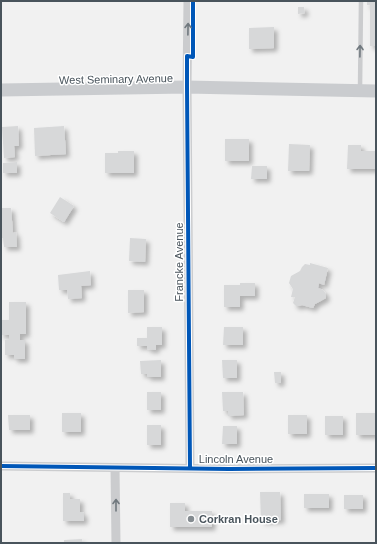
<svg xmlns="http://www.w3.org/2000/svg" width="377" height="544" font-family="Helvetica,sans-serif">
<defs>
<filter id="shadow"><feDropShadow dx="3.5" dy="3.5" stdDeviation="2" flood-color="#0004"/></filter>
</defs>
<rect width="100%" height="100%" fill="#f1f1f1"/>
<g fill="#d7d8d9" filter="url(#shadow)">
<polygon points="367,1 376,1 376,46 370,46 370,5 367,5"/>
<polygon points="298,7 304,7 305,13 298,14"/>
<polygon points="274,27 274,48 249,49 249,28"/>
<polygon points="18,126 19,146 14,146 15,157 4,158 2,127"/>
<polygon points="64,126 66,154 35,156 34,128"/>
<rect x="225" y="139" width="24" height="22"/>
<polygon points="289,144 310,145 309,171 288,171"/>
<polygon points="348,145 361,145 361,151 375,151 375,169 347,169"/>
<polygon points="118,151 134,151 134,173 105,173 105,153 118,153"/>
<polygon points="17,162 17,173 3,173 3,163"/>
<polygon points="252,166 267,166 267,179 251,179"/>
<polygon points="60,197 74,206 64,222 50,213"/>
<polygon points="1,208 11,208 13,233 16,232 17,247 4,247 3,238 1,238"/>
<polygon points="130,238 146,239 145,262 129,261"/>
<polygon points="310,263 328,268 324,285 319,283 318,288 323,290 326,294 326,298 315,304 313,308 302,305 299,306 296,306 293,303 295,297 291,297 293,289 289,283 291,276 300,271 302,267 305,264 310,265"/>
<polygon points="90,271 91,285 81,286 82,298 68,299 67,290 59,290 58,275"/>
<polygon points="240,283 255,283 255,296 240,296 240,307 224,307 224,285 240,285"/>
<polygon points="128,290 144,290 144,312 128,313"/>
<polygon points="9,302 26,302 26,334 20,334 20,340 25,340 25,359 14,359 14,355 5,355 5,340 9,340 9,335 1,335 1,320 9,320"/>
<polygon points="147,327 162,327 162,345 156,345 156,350 147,349 147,346 137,346 137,338 147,338"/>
<polygon points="224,327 243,327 243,345 223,345"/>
<polygon points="161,360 161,377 147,377 147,374 141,374 140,361"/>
<polygon points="222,360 237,360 237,378 223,378"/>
<polygon points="274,372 281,372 281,383 275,383"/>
<rect x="147" y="392" width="14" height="18"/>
<polygon points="222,392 243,392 244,415 228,416 228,411 223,411"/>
<rect x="62" y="413" width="19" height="19"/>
<rect x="356" y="413" width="19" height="22"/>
<polygon points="8,415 30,415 30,430 9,430"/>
<rect x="288" y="415" width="19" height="19"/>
<rect x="325" y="416" width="18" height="19"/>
<rect x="147" y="425" width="14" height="20"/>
<polygon points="223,426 237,426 237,444 222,444"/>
<polygon points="260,492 280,492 281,520 261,521"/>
<polygon points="63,493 70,493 70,499 80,499 80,512 84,513 84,521 63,521"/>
<rect x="304" y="494" width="25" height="14"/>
<rect x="344" y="495" width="19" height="14"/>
<polygon points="170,503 185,503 185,511 212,511 212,527 170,527"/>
<polygon points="82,539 82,543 64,543 64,540"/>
</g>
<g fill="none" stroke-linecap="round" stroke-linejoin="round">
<polyline stroke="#cbccce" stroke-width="4.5" points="360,89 361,1"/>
<g stroke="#cbccce" stroke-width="9">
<polyline points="188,1 187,87 190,468"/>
<polyline points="1,466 229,469 376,468"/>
<polyline points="115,468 116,543"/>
</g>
<polyline stroke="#cacccf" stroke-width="13" points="1,90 187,87 376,91"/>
<g stroke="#fff" stroke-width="6">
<g id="cycleway">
<polyline points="1,466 229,469 376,468"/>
<polyline points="190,468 187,87 187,56 193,57 193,1"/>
</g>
</g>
<use href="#cycleway" stroke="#0057b8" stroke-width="4"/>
</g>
<defs><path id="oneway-shaft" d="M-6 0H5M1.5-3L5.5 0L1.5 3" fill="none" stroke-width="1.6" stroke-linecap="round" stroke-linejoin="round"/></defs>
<g stroke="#70787e">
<use href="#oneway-shaft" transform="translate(188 29) rotate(-89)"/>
<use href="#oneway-shaft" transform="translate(360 51) rotate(-89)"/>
<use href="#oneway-shaft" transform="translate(116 505) rotate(-90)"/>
</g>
<circle fill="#848b90" stroke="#fff" stroke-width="1.5" cx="191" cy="519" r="4"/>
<g text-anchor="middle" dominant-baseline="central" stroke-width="3" stroke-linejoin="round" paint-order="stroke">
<g font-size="11" fill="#49545c" stroke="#fff">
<text transform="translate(116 79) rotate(-1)">West Seminary Avenue</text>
<text transform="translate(179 262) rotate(-90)">Francke Avenue</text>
<text x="236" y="459">Lincoln Avenue</text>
</g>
<g font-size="11" font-weight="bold" fill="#49545c" stroke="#fff" text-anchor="start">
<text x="199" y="519">Corkran House</text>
</g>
</g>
<rect width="377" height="544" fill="none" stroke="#49545c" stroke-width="4"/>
</svg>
